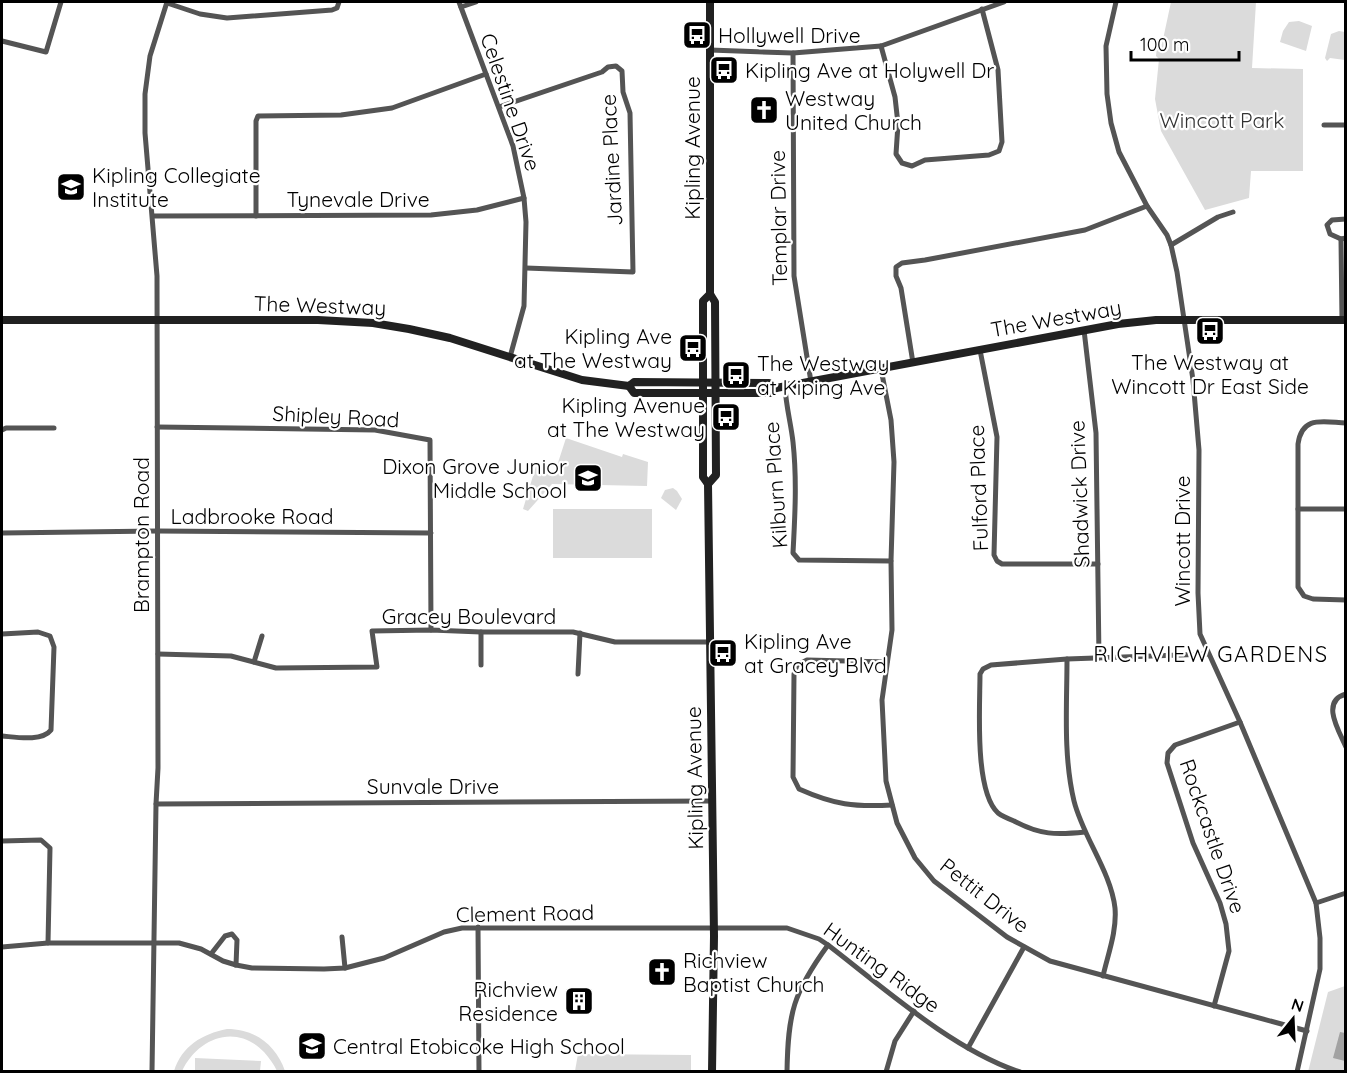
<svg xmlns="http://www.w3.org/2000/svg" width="1347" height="1073" font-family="Quicksand,sans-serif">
<rect width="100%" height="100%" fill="#fff"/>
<g fill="#dbdbdb">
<polygon points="1171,2 1256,2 1252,68 1303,69 1303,171 1251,171 1249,198 1205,210 1161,131 1155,99 1159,59 1156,56 1157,46 1162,44"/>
<polygon points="1299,21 1312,26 1306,51 1280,42 1283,31 1289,22"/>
<polygon points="1339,31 1345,32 1345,60 1330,58 1327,61 1325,58 1331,34"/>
<polygon points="566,438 622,457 623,454 648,462 647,486 552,484 528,511 523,509 536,466 555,472"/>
<polygon points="673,488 677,491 682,499 676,510 661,498 665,490"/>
<rect x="553" y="509" width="99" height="49"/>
<polygon points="1345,986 1345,1071 1308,1072 1328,992"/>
<path d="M227,1029C255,1029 276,1045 285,1071H277C274,1064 269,1058 264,1052C235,1022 197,1039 182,1071H174C182,1046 202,1034 227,1029Z"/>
<polygon points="578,1054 691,1055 691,1071 575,1071"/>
<polygon points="195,1058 261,1061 260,1071 195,1071"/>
</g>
<polygon fill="#a2a2a2" points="1340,1032 1345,1033 1345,1061 1333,1058"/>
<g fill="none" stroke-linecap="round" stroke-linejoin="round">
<g stroke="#545454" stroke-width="5">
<polyline points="459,2 513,146 524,198 526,222 524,306 510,357"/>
<polyline points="1116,2 1106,46 1107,94 1111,123 1119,152 1147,206 1167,235 1171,245 1177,272 1193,380 1199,450 1198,593 1200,634 1240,722 1316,903 1320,938 1320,969 1297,1072"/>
<polyline points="167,3 200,14 227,18 332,10 337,8 339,2"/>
<polyline points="461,7 476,2"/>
<polyline points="2,41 46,52 61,2"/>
<polyline points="881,46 895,97 898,124 896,154 902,163 912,166 925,160 989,155 999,151 1002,142 998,70 982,9"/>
<polyline points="710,50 793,53 881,46 1004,2"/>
<polyline points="793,53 794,276 811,382"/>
<polyline points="499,107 602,72 608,67 616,66 622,71 623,92 630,113 633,272 526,268"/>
<polyline points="1324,125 1346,125"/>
<polyline points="154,216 431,215 477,210 524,198"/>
<polyline points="256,216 256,121 258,116 341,115 392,108 486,74"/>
<polyline points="1346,219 1332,220 1327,225 1330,234 1341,239 1346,238"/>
<polyline points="1341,239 1342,320"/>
<polyline points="1171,245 1218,217 1233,212"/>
<polyline points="1084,330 1096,433 1099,658"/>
<polyline points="980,350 997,437 994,555 997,561 1002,564 1098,564"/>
<polyline points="913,363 901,288 896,276 896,267 902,263 925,260 1085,230 1147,206"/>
<polyline points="881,369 891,420 894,462 891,561 892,630 882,700 886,781 897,823 915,858 934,881 1007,937 1050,961 1307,1031"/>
<path d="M785,387C786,406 791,424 793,442C797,479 795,516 793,553L799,560L891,561"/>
<path d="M1346,423C1323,422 1302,415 1298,444V587L1304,596L1313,599L1346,600"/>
<polyline points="157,427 375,430 430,440 431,630"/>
<polyline points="2,430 6,428 54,428"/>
<polyline points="1298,509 1346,509"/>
<polyline points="2,533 157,531 431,533"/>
<polyline points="481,632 481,665"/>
<path d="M2,634L38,632L50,636L54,647L51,730C42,742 15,737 2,736"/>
<polyline points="158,654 231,656 276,668 377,667 372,631 431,630 481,632 573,632 615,642 710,642"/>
<path d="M1067,659C1067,705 1063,755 1074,801C1083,837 1111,872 1115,908C1117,931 1108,954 1103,976"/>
<polyline points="254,662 262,636"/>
<path d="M887,662L807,660L797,665L794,674L793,777L799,789C835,805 854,807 892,805"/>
<polyline points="578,674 580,633"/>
<path d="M1346,694C1320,701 1339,731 1346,747"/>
<polyline points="156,804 711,801"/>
<path d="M1085,832C1056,835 1040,835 1014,821C1009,819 1002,816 998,813C974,791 980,706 980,674L983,669L991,665L1067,659L1208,654"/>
<polyline points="2,841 41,840 50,848 48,943"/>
<polyline points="1316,903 1346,893"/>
<polyline points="478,927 479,1072"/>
<polyline points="342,937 345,968"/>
<path d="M2,947L48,943H179L201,949L223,961L236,965L252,968L324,969L345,968L384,958L444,932L462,928H787L819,939L828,945C884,988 953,1050 1020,1072"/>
<polyline points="211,954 225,936 232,934 237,940 236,965"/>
<polyline points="1214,1006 1229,951 1226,924 1220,903 1193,843 1167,763 1168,753 1175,745 1240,722"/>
<polyline points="968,1048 1024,947"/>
<polyline points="152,1072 156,804 158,768 157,276 145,133 145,94 150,56 167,2"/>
<path d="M787,1072C788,1013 793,993 828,945"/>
<polyline points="886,1072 895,1041 914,1011"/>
</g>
<g stroke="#212121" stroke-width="8">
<polyline points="710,294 703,301 703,477 708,484 714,936 712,1072"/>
<polyline points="2,320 318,320 373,323 409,329 450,338 582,380 629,386 634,382 769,383 776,388"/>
<polyline points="629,386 634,393 770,393 776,388 1118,324 1156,320 1346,320"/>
<polyline points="708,484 716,475 715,302 710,294 710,2"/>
</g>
</g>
<defs>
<g id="bus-square" transform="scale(1.5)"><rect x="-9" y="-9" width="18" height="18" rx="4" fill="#000" stroke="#fff"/><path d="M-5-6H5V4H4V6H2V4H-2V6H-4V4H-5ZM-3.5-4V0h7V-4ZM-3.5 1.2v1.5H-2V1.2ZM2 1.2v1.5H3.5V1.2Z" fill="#fff"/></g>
<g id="church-square" transform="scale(1.5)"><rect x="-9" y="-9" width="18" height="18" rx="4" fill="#000" stroke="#fff"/><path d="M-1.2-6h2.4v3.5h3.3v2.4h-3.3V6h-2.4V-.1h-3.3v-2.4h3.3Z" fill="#fff"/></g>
<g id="school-square" transform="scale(1.5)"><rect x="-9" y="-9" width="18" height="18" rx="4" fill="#000" stroke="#fff"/><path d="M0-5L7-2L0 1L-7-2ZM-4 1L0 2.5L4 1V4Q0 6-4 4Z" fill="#fff"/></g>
<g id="building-square" transform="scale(1.5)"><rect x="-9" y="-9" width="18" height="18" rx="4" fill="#000" stroke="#fff"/><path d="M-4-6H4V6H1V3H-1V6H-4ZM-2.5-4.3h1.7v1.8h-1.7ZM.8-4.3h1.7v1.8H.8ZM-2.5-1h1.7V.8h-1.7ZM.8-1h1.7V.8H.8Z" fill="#fff"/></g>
</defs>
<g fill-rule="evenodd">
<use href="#bus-square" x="697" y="35"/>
<use href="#bus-square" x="724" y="70"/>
<use href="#church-square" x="764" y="110"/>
<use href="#school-square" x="71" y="187"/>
<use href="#bus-square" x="1210" y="331"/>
<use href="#bus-square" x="693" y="348"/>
<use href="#bus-square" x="736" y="375"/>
<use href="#bus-square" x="726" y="417"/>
<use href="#school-square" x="588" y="478"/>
<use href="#bus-square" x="723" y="653"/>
<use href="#church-square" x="662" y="972"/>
<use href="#building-square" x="579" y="1001"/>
<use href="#school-square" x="312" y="1046"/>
</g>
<g text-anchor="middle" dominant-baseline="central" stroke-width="4.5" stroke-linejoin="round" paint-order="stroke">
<g font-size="21" fill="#000" stroke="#fff" text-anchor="start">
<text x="718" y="35">Hollywell Drive</text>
<text x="745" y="70">Kipling Ave at Holywell Dr</text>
<text x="785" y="98">Westway<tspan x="785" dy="24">United Church</tspan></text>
<text x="92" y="175">Kipling Collegiate<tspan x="92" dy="24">Institute</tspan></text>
<text x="672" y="336" text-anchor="end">Kipling Ave<tspan x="672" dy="24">at The Westway</tspan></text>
<text x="1210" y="362" text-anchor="middle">The Westway at<tspan x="1210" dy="24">Wincott Dr East Side</tspan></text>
<text x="757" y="363">The Westway<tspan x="757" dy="24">at Kiping Ave</tspan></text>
<text x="705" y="405" text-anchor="end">Kipling Avenue<tspan x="705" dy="24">at The Westway</tspan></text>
<text x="567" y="466" text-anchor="end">Dixon Grove Junior<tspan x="567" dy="24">Middle School</tspan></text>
<text x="744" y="641">Kipling Ave<tspan x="744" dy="24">at Gracey Blvd</tspan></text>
<text x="683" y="960">Richview<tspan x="683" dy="24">Baptist Church</tspan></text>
<text x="558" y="989" text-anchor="end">Richview<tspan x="558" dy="24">Residence</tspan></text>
<text x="333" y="1046">Central Etobicoke High School</text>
</g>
<g font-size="21" fill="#000" stroke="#fff">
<text transform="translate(511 102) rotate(71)">Celestine Drive</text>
<text transform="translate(692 148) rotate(-90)">Kipling Avenue</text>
<text transform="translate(611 160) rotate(-93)">Jardine Place</text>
<text x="358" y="199">Tynevale Drive</text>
<text transform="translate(778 218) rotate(-91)">Templar Drive</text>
<text transform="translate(320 305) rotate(2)">The Westway</text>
<text transform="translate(1056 318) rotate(-10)">The Westway</text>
<text transform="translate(336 416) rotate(3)">Shipley Road</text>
<text transform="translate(775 485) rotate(-94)">Kilburn Place</text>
<text transform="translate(978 488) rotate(-92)">Fulford Place</text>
<text transform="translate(1079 494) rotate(-92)">Shadwick Drive</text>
<text x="252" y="516">Ladbrooke Road</text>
<text transform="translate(141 535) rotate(-90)">Brampton Road</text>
<text transform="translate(1182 541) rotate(-90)">Wincott Drive</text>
<text x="469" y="616">Gracey Boulevard</text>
<text transform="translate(694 778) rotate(-91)">Kipling Avenue</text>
<text x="433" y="786">Sunvale Drive</text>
<text transform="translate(1213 836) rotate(71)">Rockcastle Drive</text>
<text transform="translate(985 895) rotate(38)">Pettit Drive</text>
<text transform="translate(525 913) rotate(-1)">Clement Road</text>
<text transform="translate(882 967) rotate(36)">Hunting Ridge</text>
</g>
<g font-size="21" fill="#323232" stroke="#fff">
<text x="1222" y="120">Wincott Park</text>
</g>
<g font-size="22" letter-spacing="1.5" fill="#000" stroke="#fff">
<text x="1211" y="654">RICHVIEW GARDENS</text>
</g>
</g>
<rect width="1347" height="1073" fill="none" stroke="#000000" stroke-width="6"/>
<g transform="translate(1293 1019) rotate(18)" stroke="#ffffff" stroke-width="4.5" paint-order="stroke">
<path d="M0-4.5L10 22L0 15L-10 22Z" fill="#000000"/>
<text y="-9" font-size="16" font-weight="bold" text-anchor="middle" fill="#000000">N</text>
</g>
<path d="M1131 51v9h108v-9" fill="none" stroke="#000000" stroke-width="3"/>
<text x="1140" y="51" font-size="18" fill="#000000" stroke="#ffffff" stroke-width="4.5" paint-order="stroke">100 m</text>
</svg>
